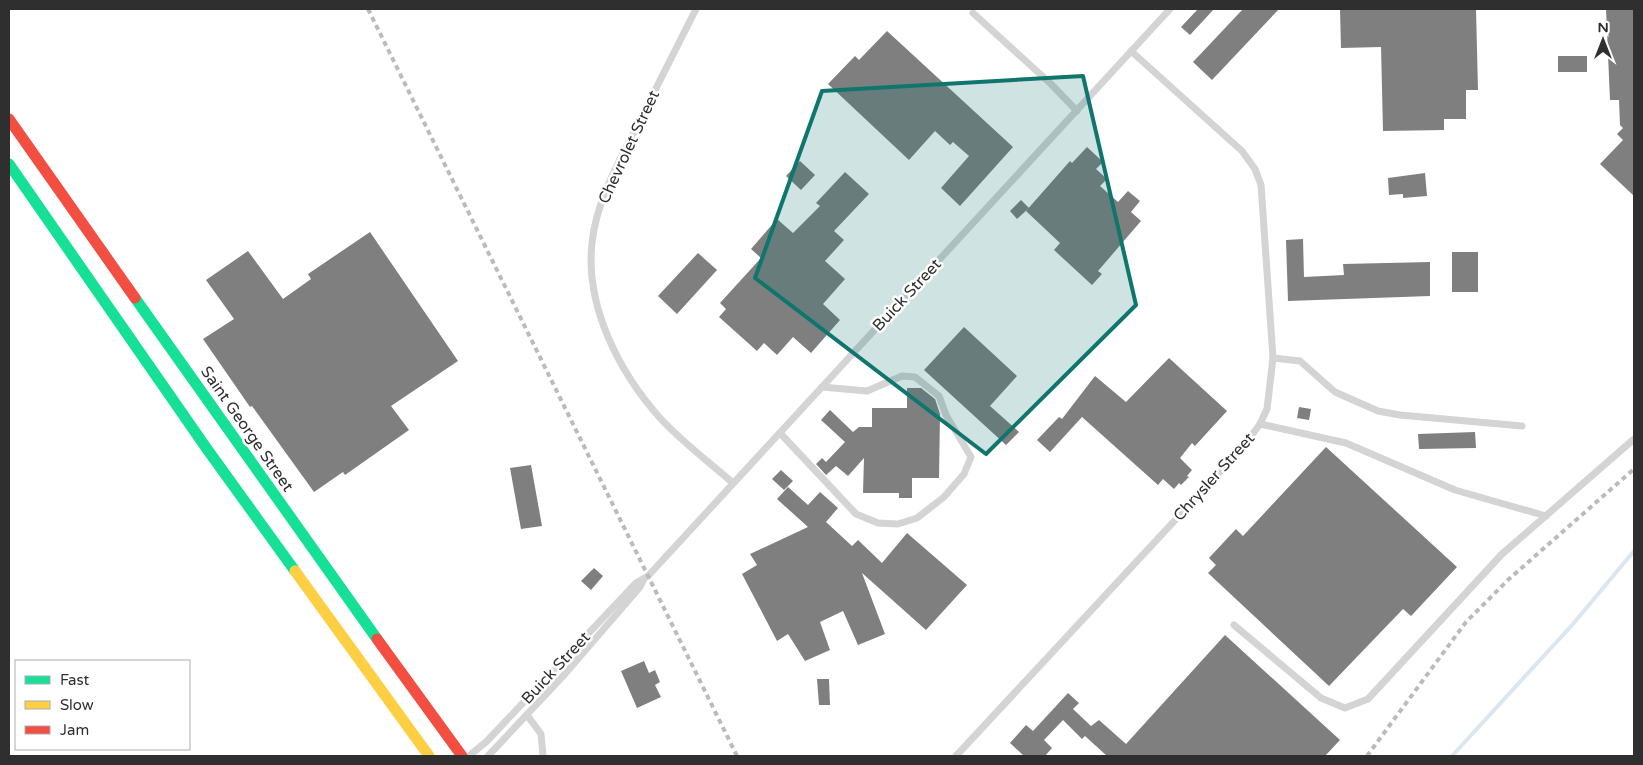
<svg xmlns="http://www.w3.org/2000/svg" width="1643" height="765" font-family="'Varela Round',sans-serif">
<rect width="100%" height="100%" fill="#fff"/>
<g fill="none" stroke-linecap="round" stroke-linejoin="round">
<polyline stroke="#dae7f1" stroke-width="4" points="1452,756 1573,624 1634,551"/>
</g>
<g fill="#7f7f7f">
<polygon points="1198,9 1214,9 1190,35 1181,27"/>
<polygon points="1243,9 1279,9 1212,80 1193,62"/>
<polygon points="1340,9 1476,9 1478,90 1466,90 1466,119 1444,119 1444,130 1383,131 1381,47 1341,48"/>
<polygon points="1606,9 1634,9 1634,196 1600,164 1623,140 1617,134 1623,128 1620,125 1619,100 1610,100"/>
<polygon points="887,31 1013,147 960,206 941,188 969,156 953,142 950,145 935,131 909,160 828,84 855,56 859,60"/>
<rect x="1558" y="56" width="29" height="16"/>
<polygon points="1087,147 1103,162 1096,169 1107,179 1100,186 1118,202 1128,191 1140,201 1131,212 1141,221 1098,271 1102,274 1092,285 1054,250 1060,243 1026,211 1070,161 1072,163"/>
<polygon points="800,161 815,175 801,190 786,176"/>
<polygon points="845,172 869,194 834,231 844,240 825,261 845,279 823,304 840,320 811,353 793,337 777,355 764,343 757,351 719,317 726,309 720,303 761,258 751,249 777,219 793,233 820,206 816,203"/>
<polygon points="1425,173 1427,196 1403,198 1403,194 1389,195 1388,178"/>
<polygon points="1021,200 1029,208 1017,219 1010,211"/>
<polygon points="370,232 458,361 391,406 409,430 345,475 343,472 314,492 252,406 250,407 203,339 234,319 206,280 248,251 283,299 311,279 308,274"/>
<polygon points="1303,239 1304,277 1344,275 1343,264 1430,262 1430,296 1288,301 1286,240"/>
<rect x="1452" y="252" width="26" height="40"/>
<polygon points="698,253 717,270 677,314 658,296"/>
<polygon points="964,327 1017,376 990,406 1019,432 1006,445 924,370"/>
<polygon points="1169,358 1227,411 1195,446 1192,443 1180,458 1192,470 1187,476 1189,477 1181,485 1179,483 1174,489 1163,479 1158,485 1082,417 1050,452 1037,440 1059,417 1062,419 1095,376 1126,402"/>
<polygon points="907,388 921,388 935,399 940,414 939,478 912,478 912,498 899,498 899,493 863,493 864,458 848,476 836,466 826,475 816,464 822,458 826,462 845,442 821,420 830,410 853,432 859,427 872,427 872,408 907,408"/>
<polygon points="1299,407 1311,409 1309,420 1297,418"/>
<polygon points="1475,432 1476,448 1419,449 1418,434"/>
<polygon points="1326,447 1457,567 1411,616 1403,609 1329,686 1208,573 1216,565 1209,558 1236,529 1243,536"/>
<polygon points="531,465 542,526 521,529 510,468"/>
<polygon points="781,470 793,481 784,490 772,479"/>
<polygon points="788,487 808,505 820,492 838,508 826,522 852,546 858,540 882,563 907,533 967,585 926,630 862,573 885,634 858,645 843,611 820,622 830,650 805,661 788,634 777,641 742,574 757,565 750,554 808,527 777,499"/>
<polygon points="594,568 603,576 591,590 581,581"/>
<polygon points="1225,635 1340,740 1325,756 1107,756 1085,736 1082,739 1063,720 1044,740 1052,748 1045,756 1024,756 1010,743 1026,725 1033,731 1068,693 1079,703 1073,709 1091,726 1099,720 1126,744"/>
<polygon points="644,661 649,673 655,670 660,682 655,685 661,697 637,708 621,671"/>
<polygon points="817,679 829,679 830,705 819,705"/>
</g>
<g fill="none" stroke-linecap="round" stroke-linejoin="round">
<g stroke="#d4d4d4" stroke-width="7">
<path d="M696,9C676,49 655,90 635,130C617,165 596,203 592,243C585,306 619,372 660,418C682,442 709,462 733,483"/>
<polyline points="973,13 1051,84 1077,111"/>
<polyline points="1273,358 1300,361 1335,392 1378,411 1400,415 1522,426"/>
<polyline points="1260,424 1346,443 1455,490 1546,516"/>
<polyline points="780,433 856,514 878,523 898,524 917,518 944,497 964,474 971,457 946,415 939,396 915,377 902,376 867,391 822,387"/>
<polyline points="1234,625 1321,698 1345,708 1368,699 1502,554 1634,439"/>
<polyline points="527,715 541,734 543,756"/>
<polyline points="469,756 487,741 636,583 648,576 1170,9"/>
<polyline points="488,756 564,675 640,587 644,579"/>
<polyline points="956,756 1243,447 1260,424 1267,409 1273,358 1261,185 1255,169 1242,151 1131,51"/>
</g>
<g stroke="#16e098" stroke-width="11">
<polyline points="9,164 207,449 295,571"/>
<polyline points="135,298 377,639"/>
</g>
<polyline stroke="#ffcf43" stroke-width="11" points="295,571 429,756"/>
<g stroke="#f24e42" stroke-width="11">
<polyline points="9,119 135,298"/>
<polyline points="377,639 462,756"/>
</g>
<g stroke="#bbb" stroke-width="4" stroke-dasharray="5 4" stroke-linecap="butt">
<polyline points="368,9 737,756"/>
<polyline points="1367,756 1466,622 1509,579 1634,469"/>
</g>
</g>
<path fill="#0f766e" fill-opacity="0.2" stroke="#0f766e" stroke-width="4" stroke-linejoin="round" d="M1083,76L1136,305L986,454L755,278L822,91Z"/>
<g text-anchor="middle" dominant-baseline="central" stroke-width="5" stroke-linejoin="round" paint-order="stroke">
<g font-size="16" fill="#2f2f2f" stroke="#fff">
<text transform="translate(629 147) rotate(-65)">Chevrolet Street</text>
<text transform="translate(907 295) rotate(-47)">Buick Street</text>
<text transform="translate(247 429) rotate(55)">Saint George Street</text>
<text transform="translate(1214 477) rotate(-48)">Chrysler Street</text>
<text transform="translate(556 668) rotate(-47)">Buick Street</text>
</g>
</g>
<rect width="1643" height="765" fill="none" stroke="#2f2f2f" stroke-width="20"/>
<rect x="15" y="660" width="175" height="90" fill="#ffffff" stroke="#acacac"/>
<rect x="25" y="676" width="25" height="8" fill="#16e098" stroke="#acacac"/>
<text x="60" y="685" font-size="15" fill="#2f2f2f">Fast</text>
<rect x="25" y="701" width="25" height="8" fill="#ffcf43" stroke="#acacac"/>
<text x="60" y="710" font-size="15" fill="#2f2f2f">Slow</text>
<rect x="25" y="726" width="25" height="8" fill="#f24e42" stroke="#acacac"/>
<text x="60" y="735" font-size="15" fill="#2f2f2f">Jam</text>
<g transform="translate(1603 40)" stroke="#ffffff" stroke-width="4" paint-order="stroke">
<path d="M0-4L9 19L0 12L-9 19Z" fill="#2f2f2f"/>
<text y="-8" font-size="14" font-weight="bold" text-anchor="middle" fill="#2f2f2f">N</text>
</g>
</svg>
